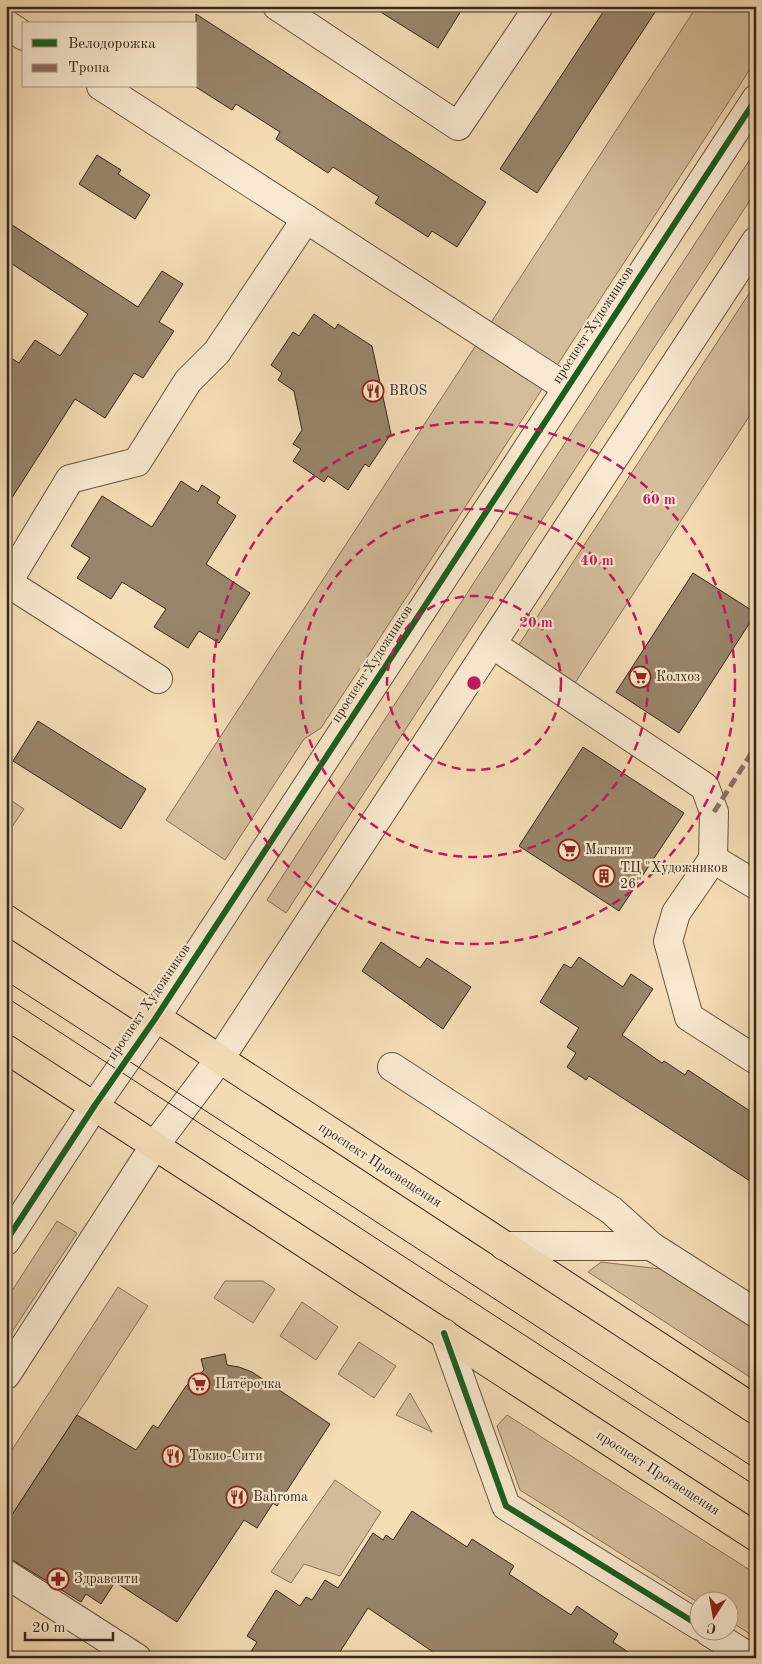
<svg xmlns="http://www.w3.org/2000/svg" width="762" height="1664" font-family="'Old Standard TT',serif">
<rect width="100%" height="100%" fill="#f4dcb5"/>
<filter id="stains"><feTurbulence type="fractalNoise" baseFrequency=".004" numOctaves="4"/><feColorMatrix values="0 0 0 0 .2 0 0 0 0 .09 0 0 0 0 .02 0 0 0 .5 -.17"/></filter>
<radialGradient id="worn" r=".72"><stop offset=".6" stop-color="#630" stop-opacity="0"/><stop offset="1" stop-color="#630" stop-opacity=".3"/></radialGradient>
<g fill="#d4bd9b" stroke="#84725b">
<polygon points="697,6 756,6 756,60 554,370 488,327"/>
<polygon points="756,150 756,191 286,913 267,900"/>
<polygon points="756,283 756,406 575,683 518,646"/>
<polygon points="480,339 546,383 321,728 304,739 225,860 166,820"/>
<polygon points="6,797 24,809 6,836"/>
<polygon points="57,1221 77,1233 6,1341 6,1300"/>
<polygon points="601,1262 669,1270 756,1326 756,1381 588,1272"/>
<polygon points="225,1281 263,1281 275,1289 253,1323 214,1298"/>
<polygon points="118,1287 148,1306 6,1524 6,1459"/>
<polygon points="302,1302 338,1327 316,1360 280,1336"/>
<polygon points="359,1342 396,1366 374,1398 338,1374"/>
<polygon points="410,1393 432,1432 396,1415"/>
<polygon points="507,1415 756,1574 756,1638 730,1621 730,1602 699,1603 520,1490 497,1426"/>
<polygon points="335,1480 381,1512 340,1576 304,1564 291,1583 271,1572"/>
</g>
<g fill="#98856b" stroke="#35271b">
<polygon points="371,6 464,6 438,48"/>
<polygon points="607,6 659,6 537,193 500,169"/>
<polygon points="196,14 486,202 457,247 432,231 428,237 375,203 379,197 333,167 328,173 276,139 280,132 236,104 232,110 196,87"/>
<polygon points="97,155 121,170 118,174 150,195 135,219 79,184"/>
<polygon points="6,221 138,307 162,271 183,284 159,322 174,331 143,378 134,373 105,418 75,399 6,507 6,355 19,363 35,340 60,356 88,314 6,260"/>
<polygon points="314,314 335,329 338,324 372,346 391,434 369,467 365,464 348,490 328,476 324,482 293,461 301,449 293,444 302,430 294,391 278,380 282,373 271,365 293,332 299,336"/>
<polygon points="181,481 198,492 202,485 220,497 217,503 236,516 206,564 250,593 219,643 199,631 188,648 154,627 166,609 122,582 111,599 77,578 90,558 71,546 102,496 152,527"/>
<polygon points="693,573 756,613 679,733 616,692"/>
<polygon points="38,721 146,789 121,829 13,761"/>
<polygon points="583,747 684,813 619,911 519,846"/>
<polygon points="381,942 420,968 427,958 471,987 443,1029 362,971"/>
<polygon points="579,957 623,987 631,974 653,989 622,1035 662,1063 664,1061 685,1075 688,1070 756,1115 756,1185 589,1076 586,1080 567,1067 576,1053 567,1047 579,1028 540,1002 564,964 571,968"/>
<polygon points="225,1354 227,1365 239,1367 252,1372 330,1424 277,1506 273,1503 257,1528 244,1520 177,1622 115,1582 101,1604 86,1594 81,1602 14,1561 6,1558 6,1524 77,1415 136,1450 153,1425 158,1428 186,1386 204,1370 201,1359"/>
<polygon points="412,1511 467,1547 472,1539 514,1566 509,1574 571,1615 577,1606 618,1634 613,1642 637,1658 442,1658 368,1608 336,1658 247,1658 257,1642 247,1636 276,1590 300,1606 306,1597 312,1600 325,1580 338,1588 373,1533 383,1540 386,1535 393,1540"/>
</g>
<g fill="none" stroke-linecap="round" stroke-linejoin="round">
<g stroke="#655442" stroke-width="30">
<g id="minor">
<polyline points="277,6 458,126 539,6"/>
<polyline points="6,24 24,36"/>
<polyline points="101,86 567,388"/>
<polyline points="8,583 158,679"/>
<polyline points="6,585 70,479 137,462 188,381 217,352 306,219"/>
<polyline points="492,644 705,787 714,812 713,859 676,913 668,941 689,1017 756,1060"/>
<polyline points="713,859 756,885"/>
<polyline points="392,1067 611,1210 651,1246"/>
<polyline points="6,1241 95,1105 155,1019 756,99"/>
<polyline points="504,1246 651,1246 756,1313"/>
<polyline points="444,1333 506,1506 700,1626"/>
<polyline points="6,1375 155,1145 219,1060 756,241"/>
<polyline points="6,1574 137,1658"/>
<polyline points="709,1632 751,1658"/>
</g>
</g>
<g stroke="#35271b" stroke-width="30">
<g id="major">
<polyline points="6,919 756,1410"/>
<polyline points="6,1049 756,1537"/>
</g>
</g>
<use href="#minor" stroke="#f8e8cf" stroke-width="28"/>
<use href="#major" stroke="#f4dcb5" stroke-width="28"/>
<g stroke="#35271b" stroke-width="1">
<polyline points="6,981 756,1469"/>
<polyline points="6,997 756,1486"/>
</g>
<polyline stroke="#8d6e63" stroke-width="5" stroke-dasharray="10 5" stroke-linecap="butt" points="714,812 756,746"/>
<g stroke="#f8e8cf" stroke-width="9">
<g id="cycleway">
<polyline points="6,1241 95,1105 155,1019 756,99"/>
<polyline points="444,1333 506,1506 700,1626"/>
</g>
</g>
<use href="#cycleway" stroke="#1b5e20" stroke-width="6"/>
</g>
<g fill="none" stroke="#c2185b" stroke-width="2.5" stroke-dasharray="9 6">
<circle cx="474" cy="683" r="87"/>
<circle cx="474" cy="683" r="174"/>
<circle cx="474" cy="683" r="261"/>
</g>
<defs>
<g id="restaurant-ring" transform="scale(1.125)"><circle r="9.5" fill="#f8e8cf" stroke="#8f2418" stroke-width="1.5"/><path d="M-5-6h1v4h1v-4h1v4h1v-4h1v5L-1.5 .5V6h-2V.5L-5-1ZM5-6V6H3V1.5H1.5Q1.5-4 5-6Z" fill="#8f2418"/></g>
<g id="supermarket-ring" transform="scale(1.125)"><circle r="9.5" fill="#f8e8cf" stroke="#8f2418" stroke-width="1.5"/><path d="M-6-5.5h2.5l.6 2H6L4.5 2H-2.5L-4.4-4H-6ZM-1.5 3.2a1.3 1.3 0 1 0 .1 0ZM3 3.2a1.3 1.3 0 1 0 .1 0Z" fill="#8f2418"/></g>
<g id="building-ring" transform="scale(1.125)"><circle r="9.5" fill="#f8e8cf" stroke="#8f2418" stroke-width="1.5"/><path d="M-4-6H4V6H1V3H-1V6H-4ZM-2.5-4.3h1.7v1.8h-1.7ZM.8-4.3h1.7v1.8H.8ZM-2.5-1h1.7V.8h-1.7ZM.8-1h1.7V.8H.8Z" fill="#8f2418"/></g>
<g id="pharmacy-ring" transform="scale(1.125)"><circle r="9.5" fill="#f8e8cf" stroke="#8f2418" stroke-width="1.5"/><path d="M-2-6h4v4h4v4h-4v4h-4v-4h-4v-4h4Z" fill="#8f2418"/></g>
</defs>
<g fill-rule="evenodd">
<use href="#restaurant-ring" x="373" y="391"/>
<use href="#supermarket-ring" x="640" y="677"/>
<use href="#supermarket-ring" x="569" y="850"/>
<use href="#building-ring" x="604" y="876"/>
<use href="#supermarket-ring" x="199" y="1384"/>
<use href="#restaurant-ring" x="173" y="1456"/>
<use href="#restaurant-ring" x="237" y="1497"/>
<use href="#pharmacy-ring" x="58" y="1579"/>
</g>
<g text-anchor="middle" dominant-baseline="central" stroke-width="4.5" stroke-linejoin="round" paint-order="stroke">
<g font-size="14" fill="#35271b" stroke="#f8e8cf">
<text transform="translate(593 325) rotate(-57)">проспект Художников</text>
<text transform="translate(372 664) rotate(-57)">проспект Художников</text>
<text transform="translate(149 1002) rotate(-56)">проспект Художников</text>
<text transform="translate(380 1165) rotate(33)">проспект Просвещения</text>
<text transform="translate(658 1473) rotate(33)">проспект Просвещения</text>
</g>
<g font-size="14" fill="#35271b" stroke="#f8e8cf" text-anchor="start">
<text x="389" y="391">BROS</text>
<text x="656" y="677">Колхоз</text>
<text x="585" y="850">Магнит</text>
<text x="620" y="868">ТЦ "Художников<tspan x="620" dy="16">26"</tspan></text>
<text x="215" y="1384">Пятёрочка</text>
<text x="189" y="1456">Токио-Сити</text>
<text x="253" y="1497">Bahroma</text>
<text x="74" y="1579">Здравсити</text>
</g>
</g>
<circle cx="474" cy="683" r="8" fill="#c2185b" stroke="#f8e8cf" stroke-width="2.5"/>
<g font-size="15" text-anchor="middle" font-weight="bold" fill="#c2185b" stroke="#f8e8cf" stroke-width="4.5" stroke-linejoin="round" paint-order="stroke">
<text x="659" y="504">60 m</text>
<text x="597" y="565">40 m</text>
<text x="536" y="627">20 m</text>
</g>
<rect width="762" height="1664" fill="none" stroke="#f4dcb5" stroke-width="25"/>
<rect x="8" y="8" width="747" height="1649" fill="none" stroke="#35271b" stroke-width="2.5"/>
<rect x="12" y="12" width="737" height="1639" fill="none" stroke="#35271b"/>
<rect x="22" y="22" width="175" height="65" fill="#f8e8cf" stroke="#aa9b87"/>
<rect x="32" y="39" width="25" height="8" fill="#1b5e20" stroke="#aa9b87"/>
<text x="68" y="48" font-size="15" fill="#35271b">Велодорожка</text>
<rect x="32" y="64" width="25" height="8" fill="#8d6e63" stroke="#aa9b87"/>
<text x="68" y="72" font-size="15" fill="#35271b">Тропа</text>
<g transform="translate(714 1616) rotate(191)"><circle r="24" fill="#f8e8cf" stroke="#aa9b87"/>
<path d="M0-4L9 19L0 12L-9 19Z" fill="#8f2418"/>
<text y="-8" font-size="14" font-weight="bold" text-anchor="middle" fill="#35271b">С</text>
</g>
<path d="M25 1632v8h88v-8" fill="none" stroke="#35271b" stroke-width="2.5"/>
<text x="32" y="1632" font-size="15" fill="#35271b" stroke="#f8e8cf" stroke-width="4" paint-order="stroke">20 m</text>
<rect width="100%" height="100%" filter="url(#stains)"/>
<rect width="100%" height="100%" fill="url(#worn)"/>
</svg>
